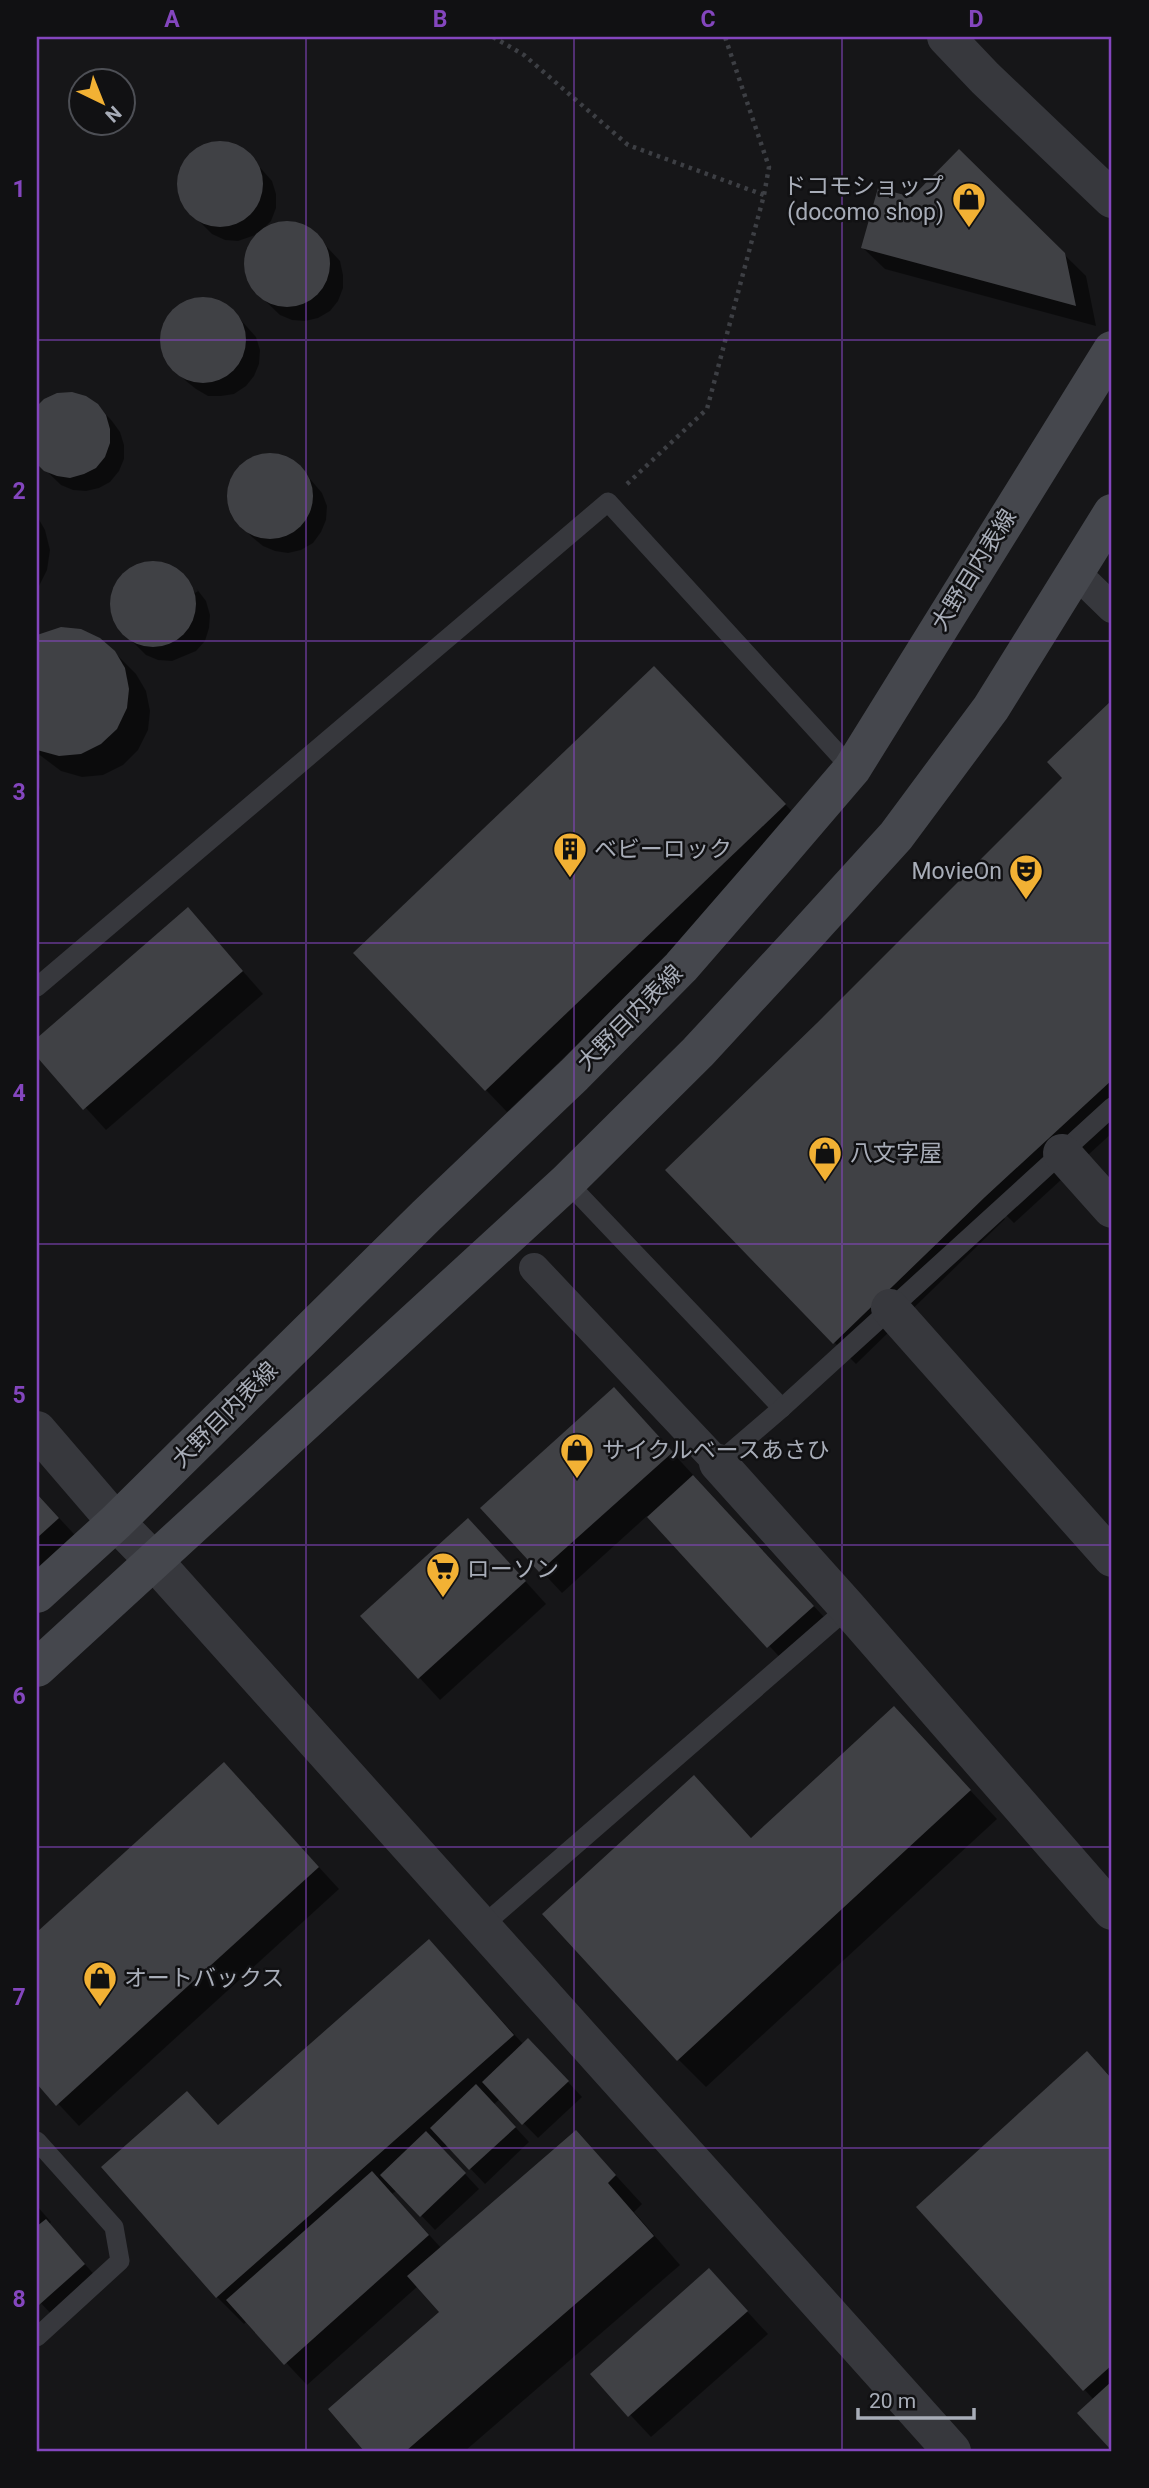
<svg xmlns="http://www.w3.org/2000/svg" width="1149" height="2488" font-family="Roboto,'Noto Sans JP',sans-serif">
<rect width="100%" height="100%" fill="#161618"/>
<g fill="#0007">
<polygon points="223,143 237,146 248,154 272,181 276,194 276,208 271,221 261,231 277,224 291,223 304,227 315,234 340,261 343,275 343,288 338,301 330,311 318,318 305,321 292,320 280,315 254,290 248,278 246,265 248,252 258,234 238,241 225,240 212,234 187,209 181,198 178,185 180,172 187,159 197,150 210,144"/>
<polygon points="959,151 1086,276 1096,326 885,269 863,248"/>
<polygon points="207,299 220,302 232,310 256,337 260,350 259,364 254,376 246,386 234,394 221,396 208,396 196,389 186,381 171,365 164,353 162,340 164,327 170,314 180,305 193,300"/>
<polygon points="45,400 97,405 112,421 120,432 124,445 124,459 119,471 110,482 99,488 86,491 73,490 61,485 37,462 37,408"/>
<polygon points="274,454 287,458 299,466 322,493 327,506 326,520 321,532 313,543 301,550 288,553 275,551 263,546 252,537 237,521 231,509 228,496 230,483 237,471 247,461 260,456"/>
<polygon points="37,516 45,530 50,550 47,570 37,590"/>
<polygon points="157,563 171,567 183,575 195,593 198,591 196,588 206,601 210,615 209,628 205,641 196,651 172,661 158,660 146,655 136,645 120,630 114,618 112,605 114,592 120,580 131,570 143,564"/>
<polygon points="41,634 114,652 136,674 146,691 150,711 148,730 138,750 123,765 103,775 82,777 61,771 37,753 37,637"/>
<polygon points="676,690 806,826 507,1112 486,1090"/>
<polygon points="1112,702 1112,1133 1014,1223 1002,1211 1000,1214 1005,1219 856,1364 834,1342 819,1024 1064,778 1049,762"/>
<polygon points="37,780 40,791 40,805 37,812"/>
<polygon points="188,909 263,994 106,1130 37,1054 37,1040"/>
<polygon points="614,1389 834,1628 790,1668 647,1516 562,1593 483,1508"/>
<polygon points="37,1494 85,1546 37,1590"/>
<polygon points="490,1542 546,1604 440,1700 363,1616"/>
<polygon points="894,1709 997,1819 706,2087 678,2059 694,1778 752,1839"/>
<polygon points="224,1764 339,1889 79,2126 37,2081 37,1934"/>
<polygon points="429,1941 524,2045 543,2055 582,2097 538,2138 500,2099 494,2104 529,2142 485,2184 448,2145 442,2149 479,2189 435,2230 397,2190 392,2194 442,2249 576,2132 642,2204 634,2212 680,2265 465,2451 367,2451 330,2409 441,2312 418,2286 307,2385 247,2321 244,2324 217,2297 187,2093 219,2126"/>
<polygon points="1087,2053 1112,2078 1112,2449 1080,2413 1094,2400 918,2207"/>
<polygon points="37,2206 51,2222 49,2224 99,2280 55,2318 37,2299"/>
<polygon points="709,2270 768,2334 651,2437 592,2374"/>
</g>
<g fill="#404145">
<circle cx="220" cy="184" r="43"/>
<polygon points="959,149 1065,253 1076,306 861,248 878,188 912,197"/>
<circle cx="287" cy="264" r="43"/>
<circle cx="203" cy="340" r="43"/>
<polygon points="72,392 86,396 98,404 106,415 110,429 110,443 105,457 96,468 84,474 70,478 57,476 44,471 37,464 37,406 44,399 57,393"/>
<circle cx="270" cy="496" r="43"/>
<circle cx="153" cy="604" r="43"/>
<polygon points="61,627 81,629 100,638 115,651 125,668 129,689 127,708 117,729 101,744 81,754 59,756 37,750 37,635"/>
<polygon points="654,666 786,804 485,1091 353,953"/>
<polygon points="1112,700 1112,1080 985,1197 833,1344 665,1170 817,1023 1062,778 1047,762"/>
<polygon points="188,907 243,971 83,1110 37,1057 37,1038"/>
<polygon points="614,1387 673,1452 539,1572 480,1508"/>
<polygon points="693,1475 814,1606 767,1648 647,1517"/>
<polygon points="37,1494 59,1518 37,1538"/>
<polygon points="468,1518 526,1581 418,1679 360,1616"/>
<polygon points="894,1706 971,1790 677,2061 542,1914 694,1775 751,1838"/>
<polygon points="224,1762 319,1867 56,2106 37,2084 37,1932"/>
<polygon points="429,1939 514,2035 216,2298 101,2167 187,2091 218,2125"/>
<polygon points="528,2038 569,2081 522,2125 482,2082"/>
<polygon points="1087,2051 1112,2079 1112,2365 1083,2391 916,2207"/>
<polygon points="476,2084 516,2127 469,2170 430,2128"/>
<polygon points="576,2130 616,2175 608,2183 654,2236 406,2451 364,2451 328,2409 439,2312 407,2276"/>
<polygon points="426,2131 466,2173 420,2217 380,2175"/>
<polygon points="372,2171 429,2235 284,2365 226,2300"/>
<polygon points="46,2219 85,2264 39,2305 37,2302 37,2226"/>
<polygon points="709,2268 748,2311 628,2417 590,2374"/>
<polygon points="1112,2381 1112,2451 1077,2413"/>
</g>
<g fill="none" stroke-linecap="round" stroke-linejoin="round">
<g stroke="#3d3f44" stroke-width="4.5" stroke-dasharray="3.5 5" stroke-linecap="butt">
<polyline points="493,37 524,55 628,145 764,195"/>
<polyline points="627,484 707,409 764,195 769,167 725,37"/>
</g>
<g stroke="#37383d" stroke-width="19">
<polyline points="37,987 608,502 852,769"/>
<polyline points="567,1182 782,1408"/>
<polyline points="718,1463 782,1408 1112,1107"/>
<polyline points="480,1928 848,1608"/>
<polyline points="37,2141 114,2227 120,2261 37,2337"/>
</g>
<g stroke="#37383d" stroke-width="30">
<polyline points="1076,573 1112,608"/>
<polyline points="534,1268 718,1463"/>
</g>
<g stroke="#37383d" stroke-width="38">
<polyline points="1062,1153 1112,1209"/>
<polyline points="890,1308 1112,1558"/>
<polyline points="718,1463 848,1608 1112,1911"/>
</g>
<g stroke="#37383d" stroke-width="38">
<polyline points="946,37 985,78 1112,199"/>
<polyline points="37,1430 116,1522 154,1561 952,2451"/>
</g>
<g stroke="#45474d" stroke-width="38">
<polyline points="37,1594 116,1522 426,1216 574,1075 681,967 774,860 852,769 1112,350"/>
<polyline points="37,1668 567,1182 698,1052 796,946 896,836 991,708 1112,513"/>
</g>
</g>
<path fill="none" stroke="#8446be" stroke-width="2" stroke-opacity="0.55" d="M306,37V2451M574,37V2451M842,37V2451M37,340H1112M37,641H1112M37,943H1112M37,1244H1112M37,1545H1112M37,1847H1112M37,2148H1112"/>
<defs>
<g id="shop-pin" transform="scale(1.75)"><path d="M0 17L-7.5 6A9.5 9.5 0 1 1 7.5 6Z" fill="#f2b134" stroke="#111113"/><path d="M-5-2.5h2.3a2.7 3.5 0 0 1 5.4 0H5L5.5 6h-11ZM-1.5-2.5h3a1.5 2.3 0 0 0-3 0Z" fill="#111"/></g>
<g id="building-pin" transform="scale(1.75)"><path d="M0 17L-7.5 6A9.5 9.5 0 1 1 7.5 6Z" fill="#f2b134" stroke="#111113"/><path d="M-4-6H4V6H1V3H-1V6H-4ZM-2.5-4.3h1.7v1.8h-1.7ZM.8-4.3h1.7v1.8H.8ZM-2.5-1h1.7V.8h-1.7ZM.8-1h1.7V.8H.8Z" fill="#111"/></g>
<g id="theatre-pin" transform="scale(1.75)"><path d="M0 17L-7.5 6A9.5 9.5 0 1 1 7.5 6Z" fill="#f2b134" stroke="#111113"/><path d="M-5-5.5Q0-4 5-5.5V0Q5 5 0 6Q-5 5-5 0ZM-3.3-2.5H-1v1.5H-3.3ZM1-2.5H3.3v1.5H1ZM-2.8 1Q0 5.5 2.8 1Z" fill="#111"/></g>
<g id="supermarket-pin" transform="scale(1.75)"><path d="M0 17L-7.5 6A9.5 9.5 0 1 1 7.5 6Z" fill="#f2b134" stroke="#111113"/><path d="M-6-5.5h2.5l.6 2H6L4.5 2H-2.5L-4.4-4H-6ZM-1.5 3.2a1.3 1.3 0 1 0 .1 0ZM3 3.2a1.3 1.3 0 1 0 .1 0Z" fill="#111"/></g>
</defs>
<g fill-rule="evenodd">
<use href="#shop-pin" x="969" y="199"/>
<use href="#building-pin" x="570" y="849"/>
<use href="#theatre-pin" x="1026" y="871"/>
<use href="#shop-pin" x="825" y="1153"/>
<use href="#shop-pin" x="577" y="1450"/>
<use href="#supermarket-pin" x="443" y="1569"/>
<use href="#shop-pin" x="100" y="1978"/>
</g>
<g text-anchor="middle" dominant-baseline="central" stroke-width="5" stroke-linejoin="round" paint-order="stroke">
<g font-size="23" fill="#a8adb8" stroke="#111113" text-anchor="start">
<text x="944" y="186" text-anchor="end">ドコモショップ<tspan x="944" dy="26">(docomo shop)</tspan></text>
<text x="594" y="849">ベビーロック</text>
<text x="1002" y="871" text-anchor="end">MovieOn</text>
<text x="850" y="1153">八文字屋</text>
<text x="602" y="1450">サイクルベースあさひ</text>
<text x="467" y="1569">ローソン</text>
<text x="124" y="1978">オートバックス</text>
</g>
<g font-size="23" fill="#a8adb8" stroke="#111113">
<text transform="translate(974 570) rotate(-58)">大野目内表線</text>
<text transform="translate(630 1018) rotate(-45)">大野目内表線</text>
<text transform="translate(225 1415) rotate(-45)">大野目内表線</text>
</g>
</g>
<rect width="1149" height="2488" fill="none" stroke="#111113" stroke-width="77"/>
<g transform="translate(102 102) rotate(137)"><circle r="33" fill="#111113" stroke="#4d4f55" stroke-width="2"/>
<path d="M0-5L12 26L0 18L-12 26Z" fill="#f2b134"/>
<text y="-10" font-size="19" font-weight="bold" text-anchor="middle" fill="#a8adb8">N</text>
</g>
<path d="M858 2408v10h116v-10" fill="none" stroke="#a8adb8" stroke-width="3.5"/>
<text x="869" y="2408" font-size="21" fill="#a8adb8" stroke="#111113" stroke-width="5" paint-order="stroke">20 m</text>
<rect x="38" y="38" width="1072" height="2412" fill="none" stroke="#8446be" stroke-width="2.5"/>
<g font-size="23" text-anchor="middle" font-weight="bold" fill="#8446be">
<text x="172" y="27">A</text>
<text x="440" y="27">B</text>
<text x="708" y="27">C</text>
<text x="976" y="27">D</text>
<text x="19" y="197">1</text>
<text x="19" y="499">2</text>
<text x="19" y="800">3</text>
<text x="19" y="1101">4</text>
<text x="19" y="1403">5</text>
<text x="19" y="1704">6</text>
<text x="19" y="2005">7</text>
<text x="19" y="2307">8</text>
</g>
</svg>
